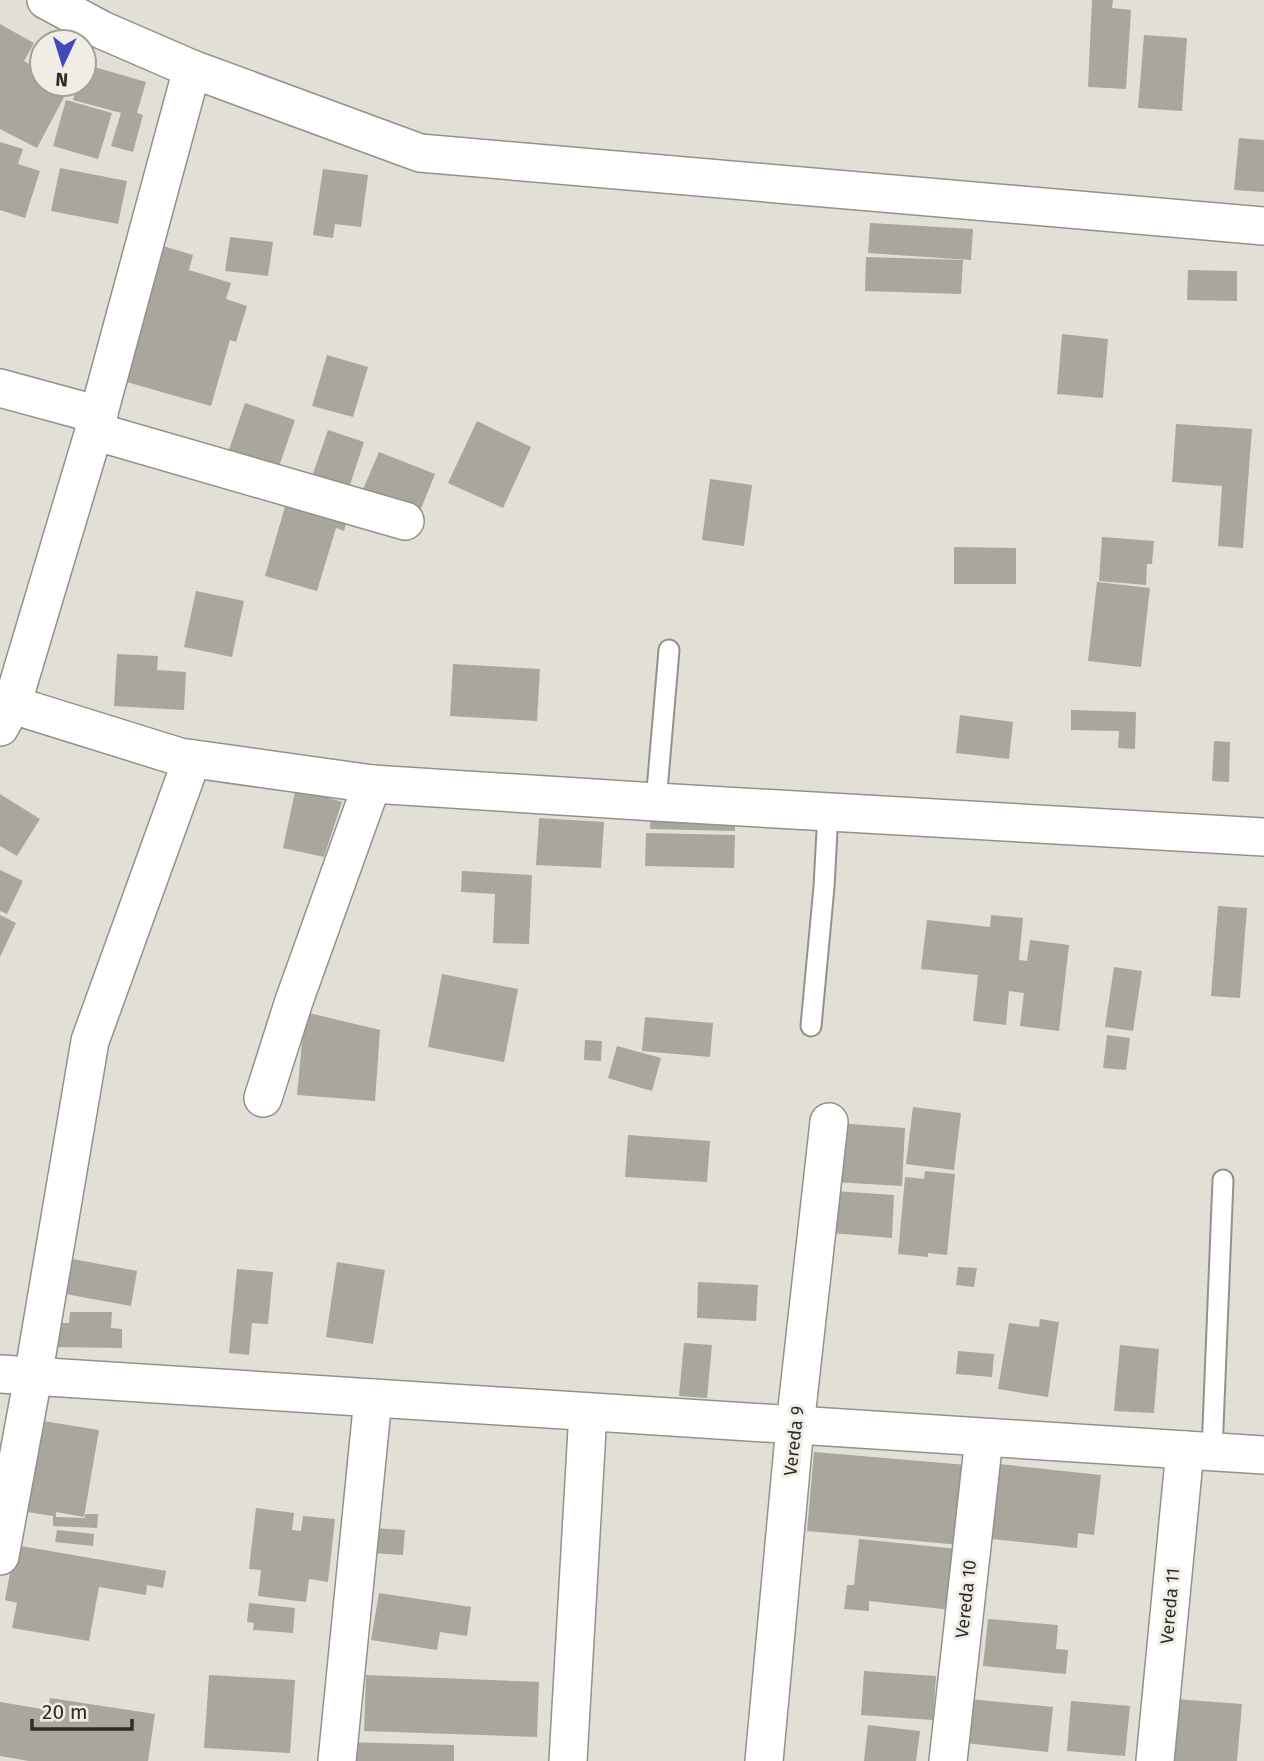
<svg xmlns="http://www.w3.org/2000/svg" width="1264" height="1761" font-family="'Fira Sans',sans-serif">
<rect width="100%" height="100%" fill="#e2e0d6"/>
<g fill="#a8a69d">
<polygon points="1092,0 1113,0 1112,8 1131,10 1126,89 1088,87"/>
<polygon points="0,24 34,43 24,61 42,71 42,84 67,84 70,86 37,148 0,129"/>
<polygon points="1144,35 1187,38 1182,111 1138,108"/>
<polygon points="84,64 146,82 137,113 143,115 133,152 111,146 121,113 73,100 77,84 84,84"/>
<polygon points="66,100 112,113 98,159 53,146"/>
<polygon points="1239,138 1264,140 1264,192 1234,190"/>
<polygon points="0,142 23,149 18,164 40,171 25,218 0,210"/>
<polygon points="60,168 127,181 118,224 51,211"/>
<polygon points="323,169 368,175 361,227 335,224 333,238 313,235"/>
<polygon points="870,223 973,229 971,260 868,253"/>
<polygon points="230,237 273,242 268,276 225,271"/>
<polygon points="163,246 193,255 189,270 231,283 226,299 247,306 236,342 230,340 211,406 123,381"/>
<polygon points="866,257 963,260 961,294 865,291"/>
<polygon points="1188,270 1237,271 1237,301 1187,300"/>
<polygon points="1062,334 1108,339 1103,398 1057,394"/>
<polygon points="327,355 368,367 353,417 312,406"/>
<polygon points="245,403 295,420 275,478 225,461"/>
<polygon points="477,421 531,447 503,508 448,483"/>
<polygon points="1176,424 1252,429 1243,548 1218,546 1222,486 1172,482"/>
<polygon points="328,430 364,442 346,497 309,485"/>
<polygon points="379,452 435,474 418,516 361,494"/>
<polygon points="710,479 752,485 744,546 702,540"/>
<polygon points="288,496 349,514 344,531 336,528 317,591 265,576"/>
<polygon points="1102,537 1154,541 1152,564 1147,564 1146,585 1099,581"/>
<polygon points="954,547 1016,548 1016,584 954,584"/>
<polygon points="1097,582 1150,588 1141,667 1088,661"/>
<polygon points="196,591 244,601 232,657 184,647"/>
<polygon points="117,654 158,656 157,670 186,672 184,710 114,706"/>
<polygon points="453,664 540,669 537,721 450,716"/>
<polygon points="1071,710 1136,712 1135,749 1118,748 1119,731 1071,730"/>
<polygon points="960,715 1013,722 1009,759 956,753"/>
<polygon points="1214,741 1230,742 1229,782 1212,781"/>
<polygon points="296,787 342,802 324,857 283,848"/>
<polygon points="0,794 40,819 17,856 0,846"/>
<polygon points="651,806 735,809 735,831 650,829"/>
<polygon points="539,818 604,822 601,868 536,865"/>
<polygon points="646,833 735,835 734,868 645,866"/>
<polygon points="0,870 23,881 7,914 0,911"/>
<polygon points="462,871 532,875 529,944 493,943 495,894 461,892"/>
<polygon points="1218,906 1247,908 1240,998 1211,996"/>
<polygon points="0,915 16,923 0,957"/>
<polygon points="991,915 1023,918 1019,960 1027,961 1030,940 1069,945 1059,1031 1020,1026 1024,993 1009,991 1006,1025 973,1021 978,975 921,969 927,920 990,927"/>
<polygon points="1114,967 1142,971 1133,1031 1105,1027"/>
<polygon points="442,974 518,989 504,1062 428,1047"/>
<polygon points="305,1012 380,1030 375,1101 297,1095"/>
<polygon points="645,1017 713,1023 710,1057 642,1051"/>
<polygon points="1107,1035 1130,1038 1126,1070 1103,1068"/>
<polygon points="585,1040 602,1041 601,1061 584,1060"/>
<polygon points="617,1046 661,1058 652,1091 608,1078"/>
<polygon points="913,1107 961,1113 954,1170 906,1164"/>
<polygon points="837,1123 905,1128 902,1186 834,1182"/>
<polygon points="628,1135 710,1141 707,1182 625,1177"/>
<polygon points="925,1171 955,1174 947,1255 928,1253 928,1257 898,1254 905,1177 924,1179"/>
<polygon points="834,1191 894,1195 892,1238 831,1233"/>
<polygon points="67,1258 137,1271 131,1306 60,1293"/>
<polygon points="337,1262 385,1270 373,1344 326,1337"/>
<polygon points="958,1267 977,1268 974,1287 956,1285"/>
<polygon points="237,1269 273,1272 268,1324 252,1323 249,1355 229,1353"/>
<polygon points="698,1282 758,1285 756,1321 697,1318"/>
<polygon points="70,1312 112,1312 111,1328 122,1329 122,1348 53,1347 53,1323 69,1323"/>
<polygon points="1040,1319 1059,1322 1048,1397 998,1389 1009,1323 1039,1327"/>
<polygon points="684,1343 712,1345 707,1398 679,1396"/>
<polygon points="1120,1345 1159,1349 1154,1413 1114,1411"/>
<polygon points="958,1351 994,1354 992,1377 956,1374"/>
<polygon points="43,1421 99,1430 84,1517 56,1512 56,1517 85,1518 85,1514 98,1514 97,1528 53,1526 53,1516 27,1512"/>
<polygon points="814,1452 967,1465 960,1545 807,1531"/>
<polygon points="989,1463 1101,1475 1094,1535 1078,1533 1077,1548 982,1538"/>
<polygon points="256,1508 294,1513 292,1530 301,1531 303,1516 335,1519 328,1582 309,1579 306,1602 258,1596 261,1570 249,1569"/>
<polygon points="372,1528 405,1530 403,1555 370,1553"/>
<polygon points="57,1530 94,1534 93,1546 55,1542"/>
<polygon points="859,1539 958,1549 952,1610 869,1601 869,1611 844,1609 847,1585 854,1585"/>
<polygon points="15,1545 166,1571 163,1588 147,1585 146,1595 99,1587 89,1641 12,1628 17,1603 5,1600"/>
<polygon points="379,1593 471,1607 467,1636 440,1632 437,1650 371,1640"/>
<polygon points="249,1603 295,1608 293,1633 253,1630 254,1623 247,1622"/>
<polygon points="988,1619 1058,1625 1056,1649 1068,1650 1066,1674 983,1666"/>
<polygon points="864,1671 936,1676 933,1720 861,1715"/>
<polygon points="209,1675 295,1680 290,1753 204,1748"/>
<polygon points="366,1675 539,1682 537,1737 364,1731"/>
<polygon points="50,1698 155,1714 148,1761 29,1761 0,1756 0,1702 48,1710"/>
<polygon points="969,1699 1053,1707 1048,1752 965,1743"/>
<polygon points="1175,1699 1242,1704 1237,1761 1170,1761"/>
<polygon points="1071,1701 1130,1706 1125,1756 1067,1751"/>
<polygon points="868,1725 920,1731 916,1761 864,1761"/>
<polygon points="345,1742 454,1745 454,1761 345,1761"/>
</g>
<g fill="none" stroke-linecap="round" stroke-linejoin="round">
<g stroke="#939189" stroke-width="23">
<g id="lane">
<polyline points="656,802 669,650"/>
<polyline points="811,1026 824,887 828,812"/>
<polyline points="1212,1452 1223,1180"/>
</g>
</g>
<g stroke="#939189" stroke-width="40">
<g id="street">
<polyline points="46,0 102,30 192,69 420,153 1264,226"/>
<polyline points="0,388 99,415"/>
<polyline points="94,431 405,521"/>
<polyline points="0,701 180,757 372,784 656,802 1264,837"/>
<polyline points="0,727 12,705 94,431 192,69"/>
<polyline points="263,1098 294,1001 372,784"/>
<polyline points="0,1374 1264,1455"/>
<polyline points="0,1556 33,1377 90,1041 192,759"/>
<polyline points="337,1761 373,1398"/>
<polyline points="568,1761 588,1412"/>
<polyline points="764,1761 795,1426 829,1122"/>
<polyline points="948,1761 984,1438"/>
<polyline points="1155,1761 1185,1450"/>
</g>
</g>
<use href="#lane" stroke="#fff" stroke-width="19"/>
<use href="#street" stroke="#fff" stroke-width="37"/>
</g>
<g text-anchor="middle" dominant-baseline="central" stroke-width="6" stroke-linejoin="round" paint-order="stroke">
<g font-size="18" fill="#2d2c29" stroke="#efede4">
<text transform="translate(794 1441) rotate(-84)">Vereda 9</text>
<text transform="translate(966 1599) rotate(-84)">Vereda 10</text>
<text transform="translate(1170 1606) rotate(-85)">Vereda 11</text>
</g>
</g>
<g transform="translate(63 63) rotate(184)"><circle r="33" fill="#efede4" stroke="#a1a099" stroke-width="2"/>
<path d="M0-5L12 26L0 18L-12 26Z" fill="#4248bd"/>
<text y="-10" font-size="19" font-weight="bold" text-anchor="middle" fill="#2d2c29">N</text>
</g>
<path d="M32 1719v10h100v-10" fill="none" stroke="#2d2c29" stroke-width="3.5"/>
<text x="42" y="1719" font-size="21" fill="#2d2c29" stroke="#efede4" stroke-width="5" paint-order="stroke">20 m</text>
</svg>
